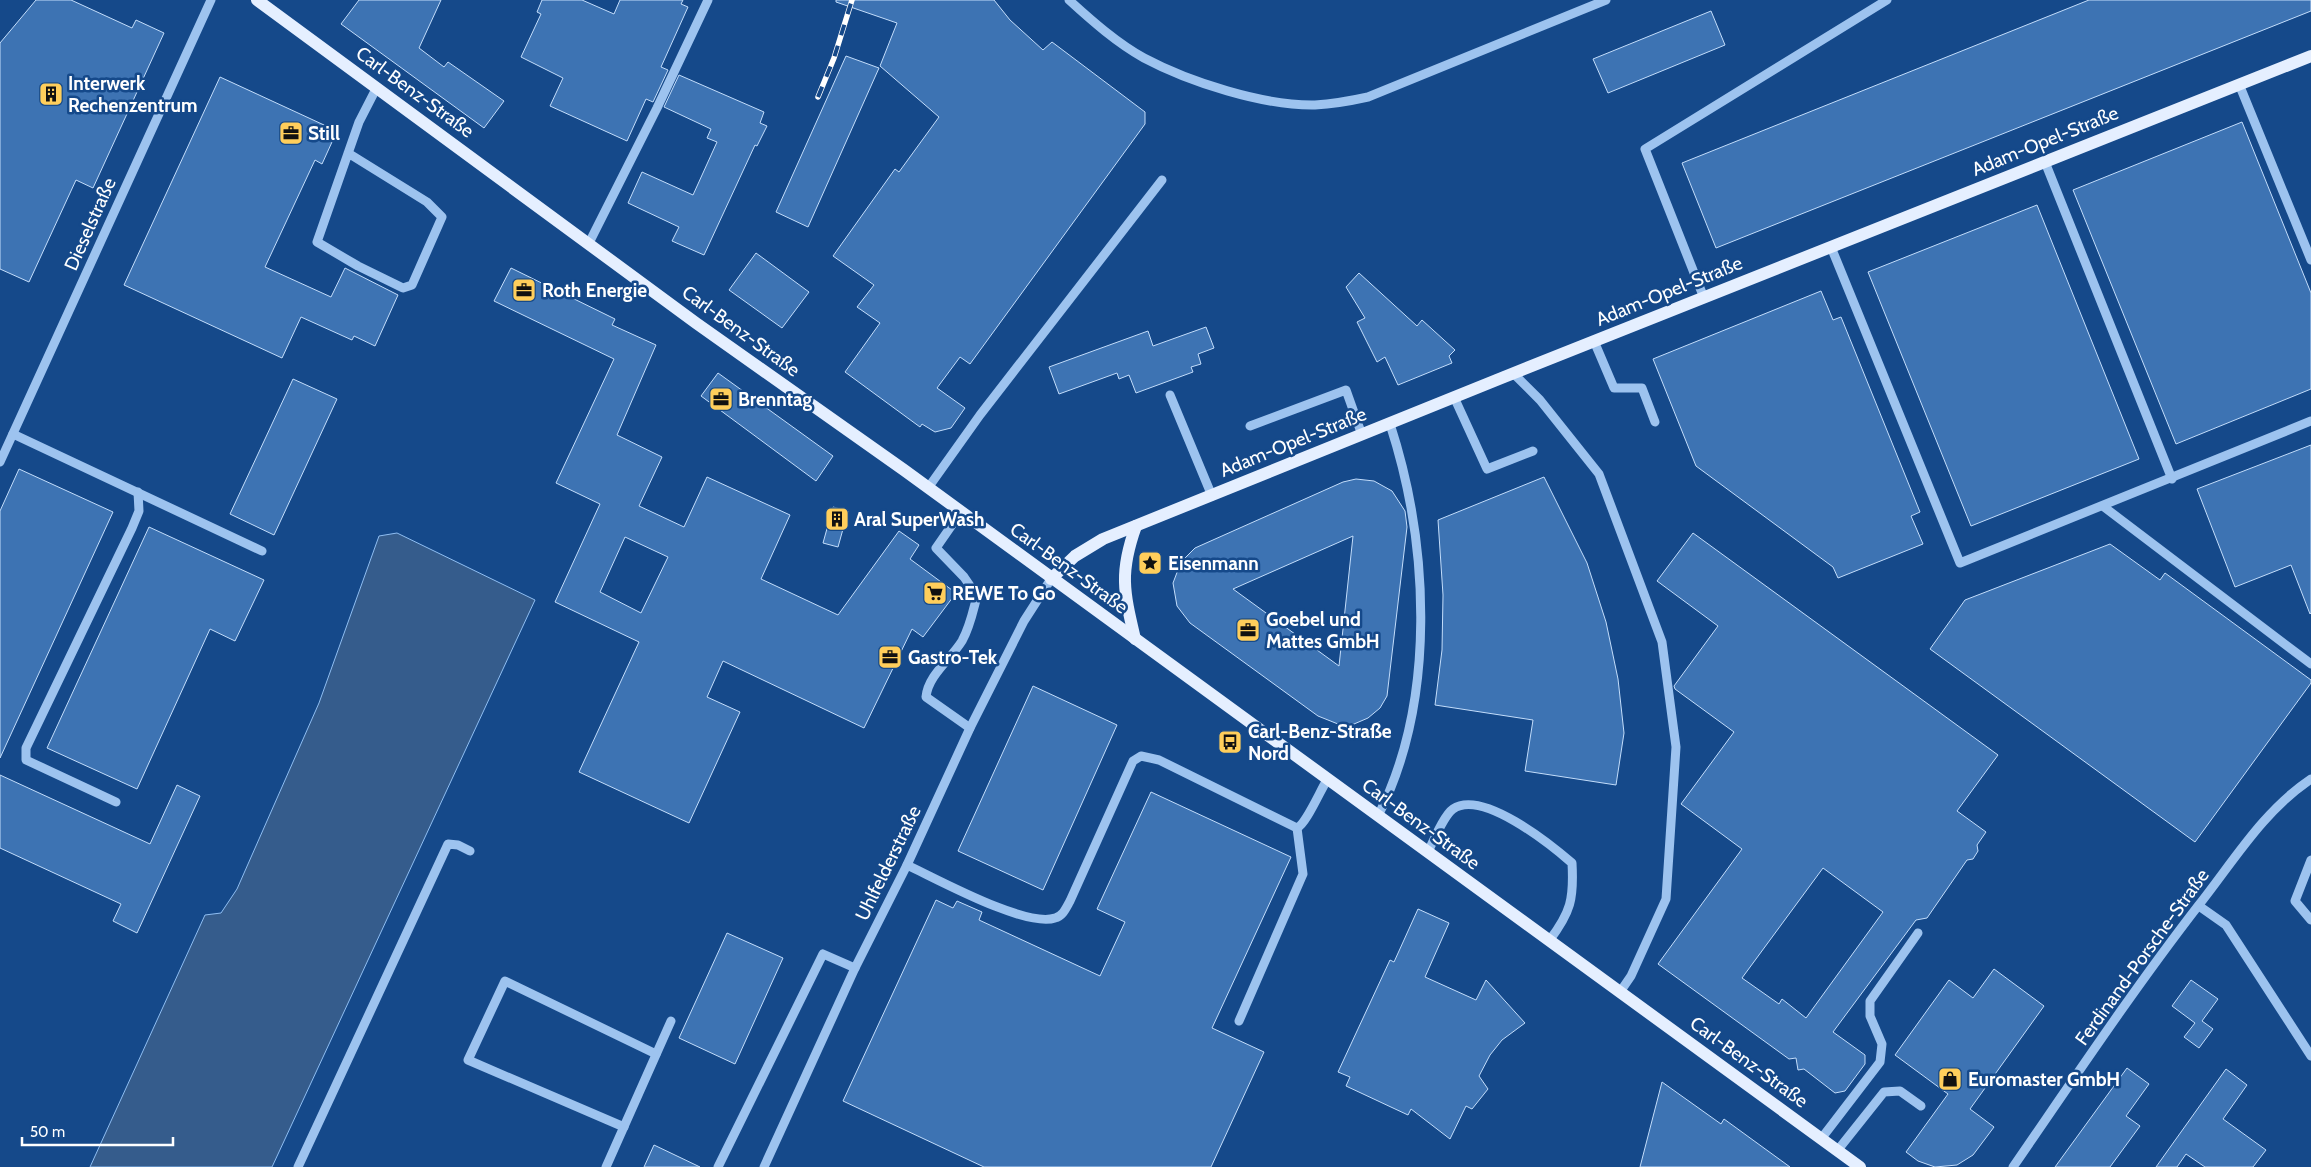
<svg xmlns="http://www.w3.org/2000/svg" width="2311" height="1167" font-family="Cabin,sans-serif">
<rect width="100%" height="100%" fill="#15498a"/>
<polygon fill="#355c8c" stroke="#8fbef2" points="397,533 535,600 272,1167 90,1167 205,915 221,913 237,889 319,703 379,536"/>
<g fill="#3d73b3" stroke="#c3ddfb" fill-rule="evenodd">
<polygon points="36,0 71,0 132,28 136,20 164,33 93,188 76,180 29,282 0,269 0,43"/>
<polygon points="359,0 441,0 419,48 444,67 448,62 504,101 484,128 341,24"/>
<polygon points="542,0 582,0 614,14 620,0 683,0 681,4 688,7 661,67 668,70 653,102 646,99 627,141 550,106 563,78 521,57 541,14 537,12"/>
<polygon points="836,0 994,0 1010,20 1043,50 1052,42 1145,112 1145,124 970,364 960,357 937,388 965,408 951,428 935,432 922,424 920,427 845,372 880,323 857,307 874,285 833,256 895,169 899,172 939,117 880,66 897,23 836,2"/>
<polygon points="2089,0 2311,0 2311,11 1716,248 1682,163"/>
<polygon points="1711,11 1725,45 1608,93 1593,59"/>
<polygon points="846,56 879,68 808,227 776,212"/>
<polygon points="679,75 764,112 760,123 767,126 757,146 755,145 704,255 672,241 679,227 628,203 642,172 693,195 717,142 707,138 711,129 664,107"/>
<polygon points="220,77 337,131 322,164 315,160 265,267 331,297 345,268 398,295 375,346 354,336 352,340 301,317 282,358 124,285"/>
<polygon points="2242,122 2311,293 2311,389 2176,444 2073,190"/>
<polygon points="2037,205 2139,459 1971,526 1868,272"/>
<polygon points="756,253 809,292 782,328 729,290"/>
<path d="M511,268L615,319L612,325L656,345L617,435L662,457L639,506L684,527L707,477L790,515L761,579L838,615L899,531L919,545L910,559L956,593L923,637L912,629L864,728L723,661L707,697L740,712L689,823L579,772L639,642L555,602L600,504L556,483L614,359L494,301ZM625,537L668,557L641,613L600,592Z"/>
<polygon points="1359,273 1417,326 1422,320 1455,350 1449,356 1452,363 1398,385 1385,357 1377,362 1357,322 1365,318 1346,287"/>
<polygon points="1821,291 1833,320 1841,317 1920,512 1911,516 1923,544 1838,578 1833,567 1696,466 1653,359"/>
<polygon points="1206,327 1214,348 1198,354 1201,364 1191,367 1193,372 1136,393 1129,375 1119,379 1117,373 1059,394 1049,367 1148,331 1153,346"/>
<polygon points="718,373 833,456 816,481 701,396"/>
<polygon points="293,379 337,399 274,535 230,514"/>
<polygon points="2311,445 2311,613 2310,614 2291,565 2235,587 2197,489"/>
<polygon points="19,469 113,512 0,758 0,511"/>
<polygon points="1544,477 1587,563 1606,622 1618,679 1624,733 1616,785 1525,771 1533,720 1435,705 1442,650 1443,595 1438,520"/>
<path d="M1356,479L1374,481L1392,491L1405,511L1407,527L1387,696L1380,708L1368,718L1354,724H1338L1318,716L1190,623L1177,606L1173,583L1181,562L1195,548L1343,482ZM1353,536L1339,666L1233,589Z"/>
<polygon points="833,507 848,511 838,547 823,543"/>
<polygon points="149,527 264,580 235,641 210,629 137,789 47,748"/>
<path d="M1693,533L1998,755L1957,811L1986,832L1977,845L1978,851L1973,859L1967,860L1927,918L1916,920L1833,1032L1865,1055V1064L1845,1091L1835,1093L1804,1069L1798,1070L1796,1058L1789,1059L1658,964L1742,849L1681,804L1734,732L1675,689L1674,686L1718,626L1657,581ZM1823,868L1883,912L1806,1018L1782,999L1779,1004L1742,978Z"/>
<polygon points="2110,544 2160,580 2165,573 2311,680 2311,683 2195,842 1930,649 1965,600"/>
<polygon points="1033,686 1117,725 1043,890 958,851"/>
<polygon points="0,775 150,844 177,785 200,796 137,933 113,921 121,904 0,848"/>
<polygon points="1151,792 1291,857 1212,1028 1264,1052 1211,1167 984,1167 843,1101 936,900 953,908 957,901 982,912 979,920 1100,976 1125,922 1097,909"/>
<polygon points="1418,909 1449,923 1425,977 1476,1000 1486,980 1525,1023 1502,1040 1490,1055 1479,1076 1488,1089 1472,1109 1466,1106 1450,1139 1411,1109 1408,1115 1346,1086 1350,1077 1338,1072 1390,960 1394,962"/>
<polygon points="727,933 783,958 735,1064 679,1038"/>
<polygon points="1994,969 2044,1006 1970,1109 1994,1127 1973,1155 1957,1165 1935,1167 1918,1161 1906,1152 1948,1094 1895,1055 1949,980 1973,998"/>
<polygon points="2191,980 2218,999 2202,1021 2213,1029 2199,1048 2184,1037 2195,1023 2172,1006"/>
<polygon points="2127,1068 2149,1084 2126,1116 2140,1126 2110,1167 2055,1167"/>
<polygon points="2226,1069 2247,1085 2223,1119 2266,1150 2253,1167 2205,1167 2186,1154 2177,1167 2156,1167"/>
<polygon points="1662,1082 1721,1124 1724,1119 1790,1167 1640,1167"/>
<polygon points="654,1145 700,1167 644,1167"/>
</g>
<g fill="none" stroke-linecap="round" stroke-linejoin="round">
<g stroke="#9dc3ef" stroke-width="9">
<path d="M1069,0C1092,21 1117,43 1144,58C1189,82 1264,106 1315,105C1333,104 1350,101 1368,97L1606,0"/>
<polyline points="2239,84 2311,260"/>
<polyline points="348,153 427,202 442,217 412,285 403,288 358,266 317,242 359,122 377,87"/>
<polyline points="2045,162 2172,479"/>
<polyline points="589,243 657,108 708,0"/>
<polyline points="1831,247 1960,563 2311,421"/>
<polyline points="1704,298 1645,149 1887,0"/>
<polyline points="1594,341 1614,388 1642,388 1655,422"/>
<polyline points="1513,373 1540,400 1599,474 1662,642 1676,747 1666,899 1631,976 1620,992"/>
<polyline points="1170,395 1212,496"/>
<polyline points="1454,397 1487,469 1533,451"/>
<polyline points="1250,426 1346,390 1362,435"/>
<polyline points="13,434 262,551"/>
<polyline points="0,462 211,0"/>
<polyline points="928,488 980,415 1162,180"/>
<polyline points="2104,507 2311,664"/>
<path d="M961,512L936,548L964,577L977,596C973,611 970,627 962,641C951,659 928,675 926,697L970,728"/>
<polyline points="116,802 26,760 26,748 132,528 139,511 138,492"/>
<path d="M1378,816C1437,700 1429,544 1390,424"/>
<path d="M1428,852C1433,842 1444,815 1453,809C1482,789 1550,844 1572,863C1574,899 1571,912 1549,941"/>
<polyline points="2311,860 2295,901 2311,920"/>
<path d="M907,865C937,879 1026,928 1055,918C1063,916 1066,908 1070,901L1133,761L1141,756L1159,760L1297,828C1306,824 1320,791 1327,780"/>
<polyline points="2199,906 2226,925 2311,1056"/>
<polyline points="1239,1021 1303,874 1297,828"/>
<polyline points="624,1127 468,1060 505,981 656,1054"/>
<polyline points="1821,1139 1880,1062 1882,1044 1870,1016 1870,1001 1918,933"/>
<polyline points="1837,1151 1884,1092 1900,1091 1921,1106"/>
<polyline points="298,1167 448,844 458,845 470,851"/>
<polyline points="606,1167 671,1021"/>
<polyline points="718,1167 823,954 855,968"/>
<polyline points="764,1167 855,968 907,865 970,728 1024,621 1051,579"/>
<path d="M2013,1167C2073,1080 2133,990 2198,906C2233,862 2263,811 2311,779"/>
</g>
<g stroke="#e5efff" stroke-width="12">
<polyline points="257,0 696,323 904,470 1860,1167"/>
<polyline points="1051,579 1075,556 1103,539 1504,377 2311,56"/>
<path d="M1135,639C1124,592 1119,573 1136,526"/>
</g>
<g stroke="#fff" stroke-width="5.5">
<polyline id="rail" points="818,97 834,58 852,0"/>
</g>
<use href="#rail" stroke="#15498a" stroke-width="4" stroke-dasharray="11" stroke-linecap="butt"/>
</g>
<defs>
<g id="building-square" transform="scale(1.25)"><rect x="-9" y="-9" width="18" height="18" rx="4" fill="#ffce5b" stroke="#15498a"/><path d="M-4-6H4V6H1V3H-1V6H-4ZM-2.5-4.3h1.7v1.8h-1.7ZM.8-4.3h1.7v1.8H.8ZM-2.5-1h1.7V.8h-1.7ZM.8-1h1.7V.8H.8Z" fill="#111"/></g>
<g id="office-square" transform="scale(1.25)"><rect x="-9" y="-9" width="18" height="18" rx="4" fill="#ffce5b" stroke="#15498a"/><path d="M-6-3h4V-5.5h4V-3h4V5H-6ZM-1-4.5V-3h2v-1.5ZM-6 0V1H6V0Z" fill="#111"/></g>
<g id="sight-square" transform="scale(1.25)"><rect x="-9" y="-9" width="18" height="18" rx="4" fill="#ffce5b" stroke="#15498a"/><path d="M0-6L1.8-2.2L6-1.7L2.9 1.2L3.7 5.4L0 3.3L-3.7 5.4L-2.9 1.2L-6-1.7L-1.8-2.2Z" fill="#111"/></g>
<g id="supermarket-square" transform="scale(1.25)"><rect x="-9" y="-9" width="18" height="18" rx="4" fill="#ffce5b" stroke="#15498a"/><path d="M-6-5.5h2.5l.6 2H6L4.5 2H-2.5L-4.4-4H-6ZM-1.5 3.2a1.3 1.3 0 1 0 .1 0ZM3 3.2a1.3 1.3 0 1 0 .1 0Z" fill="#111"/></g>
<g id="bus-square" transform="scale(1.25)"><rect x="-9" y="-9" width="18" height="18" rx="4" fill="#ffce5b" stroke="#15498a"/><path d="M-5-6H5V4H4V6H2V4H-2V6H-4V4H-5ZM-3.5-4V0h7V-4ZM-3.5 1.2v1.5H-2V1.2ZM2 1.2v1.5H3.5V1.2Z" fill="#111"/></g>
<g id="shop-square" transform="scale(1.25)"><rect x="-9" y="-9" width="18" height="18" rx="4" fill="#ffce5b" stroke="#15498a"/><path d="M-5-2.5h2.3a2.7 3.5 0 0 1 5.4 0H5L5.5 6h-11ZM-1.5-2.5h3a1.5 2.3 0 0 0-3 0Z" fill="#111"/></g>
</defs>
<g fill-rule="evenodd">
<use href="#building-square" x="51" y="94"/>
<use href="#office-square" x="291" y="133"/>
<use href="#office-square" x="524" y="290"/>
<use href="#office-square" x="721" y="399"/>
<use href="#building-square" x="837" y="519"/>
<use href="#sight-square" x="1150" y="563"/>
<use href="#supermarket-square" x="935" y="593"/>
<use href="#office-square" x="1248" y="630"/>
<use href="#office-square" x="890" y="657"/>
<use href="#bus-square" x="1230" y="742"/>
<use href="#shop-square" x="1950" y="1079"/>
</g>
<g text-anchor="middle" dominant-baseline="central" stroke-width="5" stroke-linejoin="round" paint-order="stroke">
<g font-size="19" font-weight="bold" fill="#fff" stroke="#15498a" text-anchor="start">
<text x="68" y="83">Interwerk<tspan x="68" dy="22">Rechenzentrum</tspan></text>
<text x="308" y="133">Still</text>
<text x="542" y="290">Roth Energie</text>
<text x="738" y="399">Brenntag</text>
<text x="854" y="519">Aral SuperWash</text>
<text x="1168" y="563">Eisenmann</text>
<text x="952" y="593">REWE To Go</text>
<text x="1266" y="619">Goebel und<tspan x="1266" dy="22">Mattes GmbH</tspan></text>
<text x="908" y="657">Gastro-Tek</text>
<text x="1248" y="731">Carl-Benz-Straße<tspan x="1248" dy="22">Nord</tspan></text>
<text x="1968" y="1079">Euromaster GmbH</text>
</g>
<g font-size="19" fill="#fff" stroke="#15498a">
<text transform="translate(415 92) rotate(36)">Carl-Benz-Straße</text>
<text transform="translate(2045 141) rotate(-22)">Adam-Opel-Straße</text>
<text transform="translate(90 224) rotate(-66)">Dieselstraße</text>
<text transform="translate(1669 291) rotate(-22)">Adam-Opel-Straße</text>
<text transform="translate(741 331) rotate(36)">Carl-Benz-Straße</text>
<text transform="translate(1293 442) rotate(-22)">Adam-Opel-Straße</text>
<text transform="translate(1069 568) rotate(36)">Carl-Benz-Straße</text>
<text transform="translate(1421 824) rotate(36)">Carl-Benz-Straße</text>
<text transform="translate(888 863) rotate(-64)">Uhlfelderstraße</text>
<text transform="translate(2142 957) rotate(-54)">Ferdinand-Porsche-Straße</text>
<text transform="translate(1749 1062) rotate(36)">Carl-Benz-Straße</text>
</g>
</g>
<path d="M22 1137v8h151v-8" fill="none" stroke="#ffffff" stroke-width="2.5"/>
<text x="30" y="1137" font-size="15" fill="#ffffff" stroke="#15498a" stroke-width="4" paint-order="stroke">50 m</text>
</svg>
